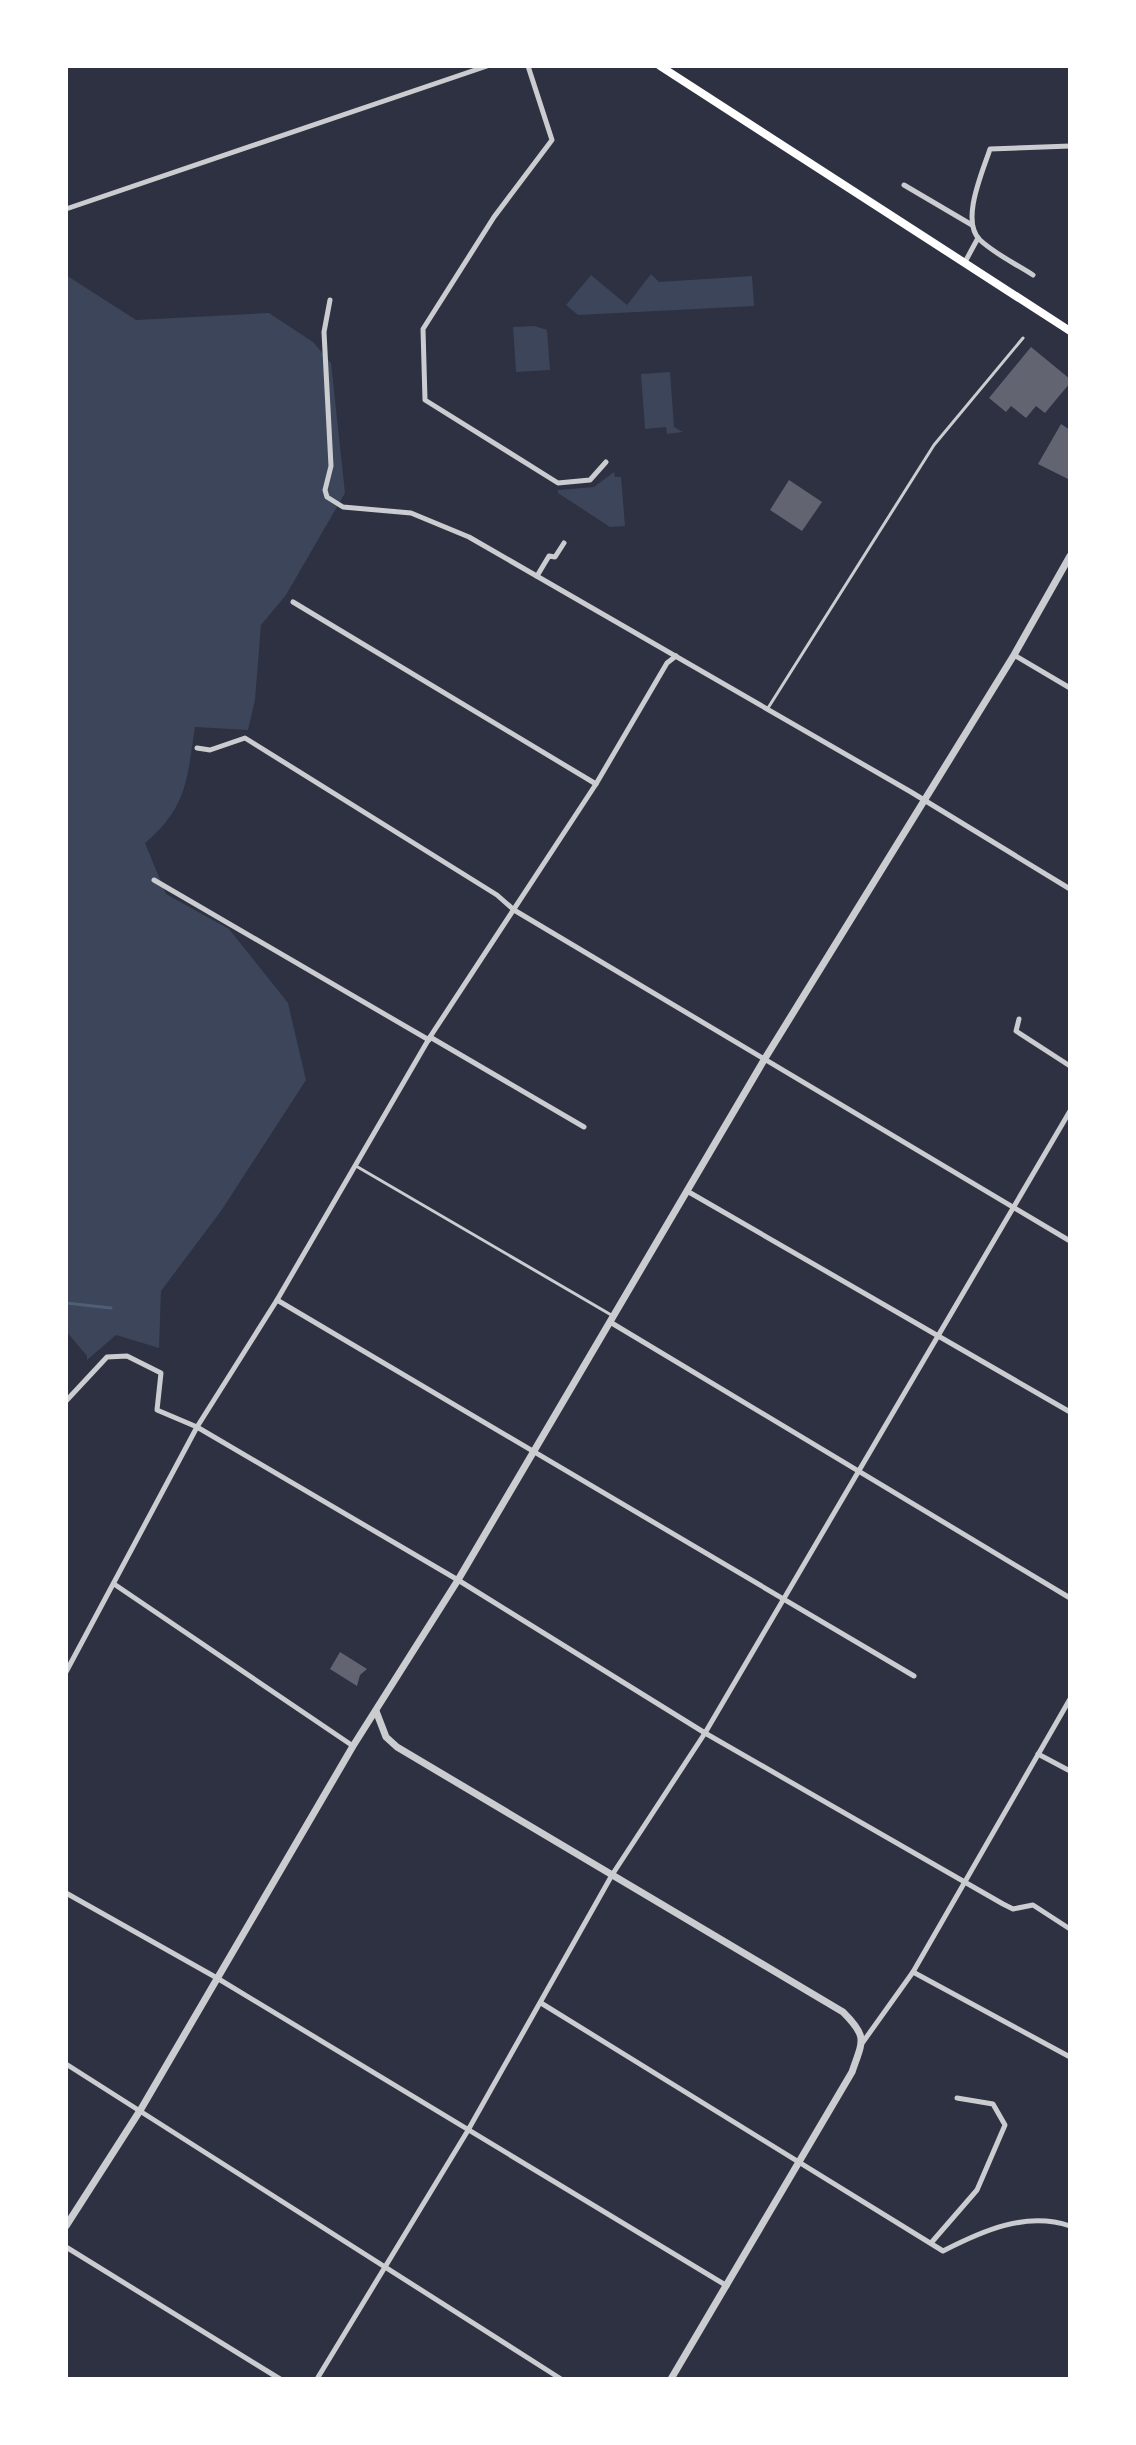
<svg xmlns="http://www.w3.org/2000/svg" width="1136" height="2445" font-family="'Exo 2',sans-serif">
<rect width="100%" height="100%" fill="#2d3142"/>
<g fill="#3c4559">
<polygon points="651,274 659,282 752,276 754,306 578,315 566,305 591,275 627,305"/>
<path d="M66,275L136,320L269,313L313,342L331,363L345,493L286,595L261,625L255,700L248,730L195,727C187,778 188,807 145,843L166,894L229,929L288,1003L306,1080L221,1211L161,1291L159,1348L116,1335L87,1360V1356L66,1331Z"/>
<polygon points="535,326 547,330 550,370 516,372 513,327"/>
<polygon points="670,372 674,427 683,432 667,434 666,427 645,429 641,374"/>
<polygon points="614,472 615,477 621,477 625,526 610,527 558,493 558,490 594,487"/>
</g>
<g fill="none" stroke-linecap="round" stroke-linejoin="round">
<polyline stroke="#4f5d75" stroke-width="3" points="66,1303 111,1308"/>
</g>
<g fill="#626471">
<polygon points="1031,347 1070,379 1070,383 1045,413 1036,406 1026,418 1011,406 1006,412 989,398"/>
<polygon points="1061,424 1070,430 1070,480 1038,464"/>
<polygon points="789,480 822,502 802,531 770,510"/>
<polygon points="340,1652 367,1669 360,1675 357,1686 330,1669"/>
</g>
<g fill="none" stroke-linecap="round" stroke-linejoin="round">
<g stroke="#caccd0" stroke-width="3">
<polyline points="768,708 934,445 1023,338"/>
<polyline points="356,1166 613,1316"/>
</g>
<g stroke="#caccd0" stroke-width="5">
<polyline points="528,66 552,140 494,217 423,329 425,400 558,483 590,480 606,462"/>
<polyline points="904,185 972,225"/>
<polyline points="66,209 487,66"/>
<polyline points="965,262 978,238"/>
<path d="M1033,275C1016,264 995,254 980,240C960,221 983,171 990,149L1070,146"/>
<polyline points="330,300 324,332 331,466 325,490 327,497 343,507 411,513 469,537 911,792 1070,889"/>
<polyline points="537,576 549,556 555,557 564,543"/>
<polyline points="293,602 596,784"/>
<polyline points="1014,655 1070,688"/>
<polyline points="197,748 210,750 245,738 497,895 514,910 1070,1241"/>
<polyline points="154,880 429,1040"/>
<polyline points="1019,1019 1016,1031 1070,1066"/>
<polyline points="430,1037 584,1127"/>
<polyline points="687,1191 1070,1412"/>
<polyline points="277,1300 914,1676"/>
<polyline points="610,1322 1070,1598"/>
<polyline points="66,1401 107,1357 127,1356 161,1373 157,1410 197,1427 458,1580 705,1733 1003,1904 1013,1909 1033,1905 1070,1929"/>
<polyline points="114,1584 353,1746"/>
<polyline points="66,1672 197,1427 277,1300 430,1037 596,784 667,663 676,656"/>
<polyline points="1038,1754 1070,1771"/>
<polyline points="66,1893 217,1978 727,2286"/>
<polyline points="913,1972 1070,2057"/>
<path d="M541,2003L943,2251C982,2231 1026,2211 1070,2226"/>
<polyline points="863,2042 913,1972 1070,1699"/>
<polyline points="66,2064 561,2379"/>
<polyline points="931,2243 977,2190 1005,2125 993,2104 957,2098"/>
<polyline points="66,2247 280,2379"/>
<polyline points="317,2379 467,2132 612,1875 705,1733 1070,1111"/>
</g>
<g stroke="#caccd0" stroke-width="7">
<path d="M376,1711L386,1737L397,1747L843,2012C868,2037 863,2040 852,2072L671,2379"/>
<polyline points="66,2226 141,2109 353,1746 458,1580 764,1060 1014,655 1070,556"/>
</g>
<polyline stroke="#fff" stroke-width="8" points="660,66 1070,331"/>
</g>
<rect width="1136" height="2445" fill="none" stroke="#ffffff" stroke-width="136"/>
</svg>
